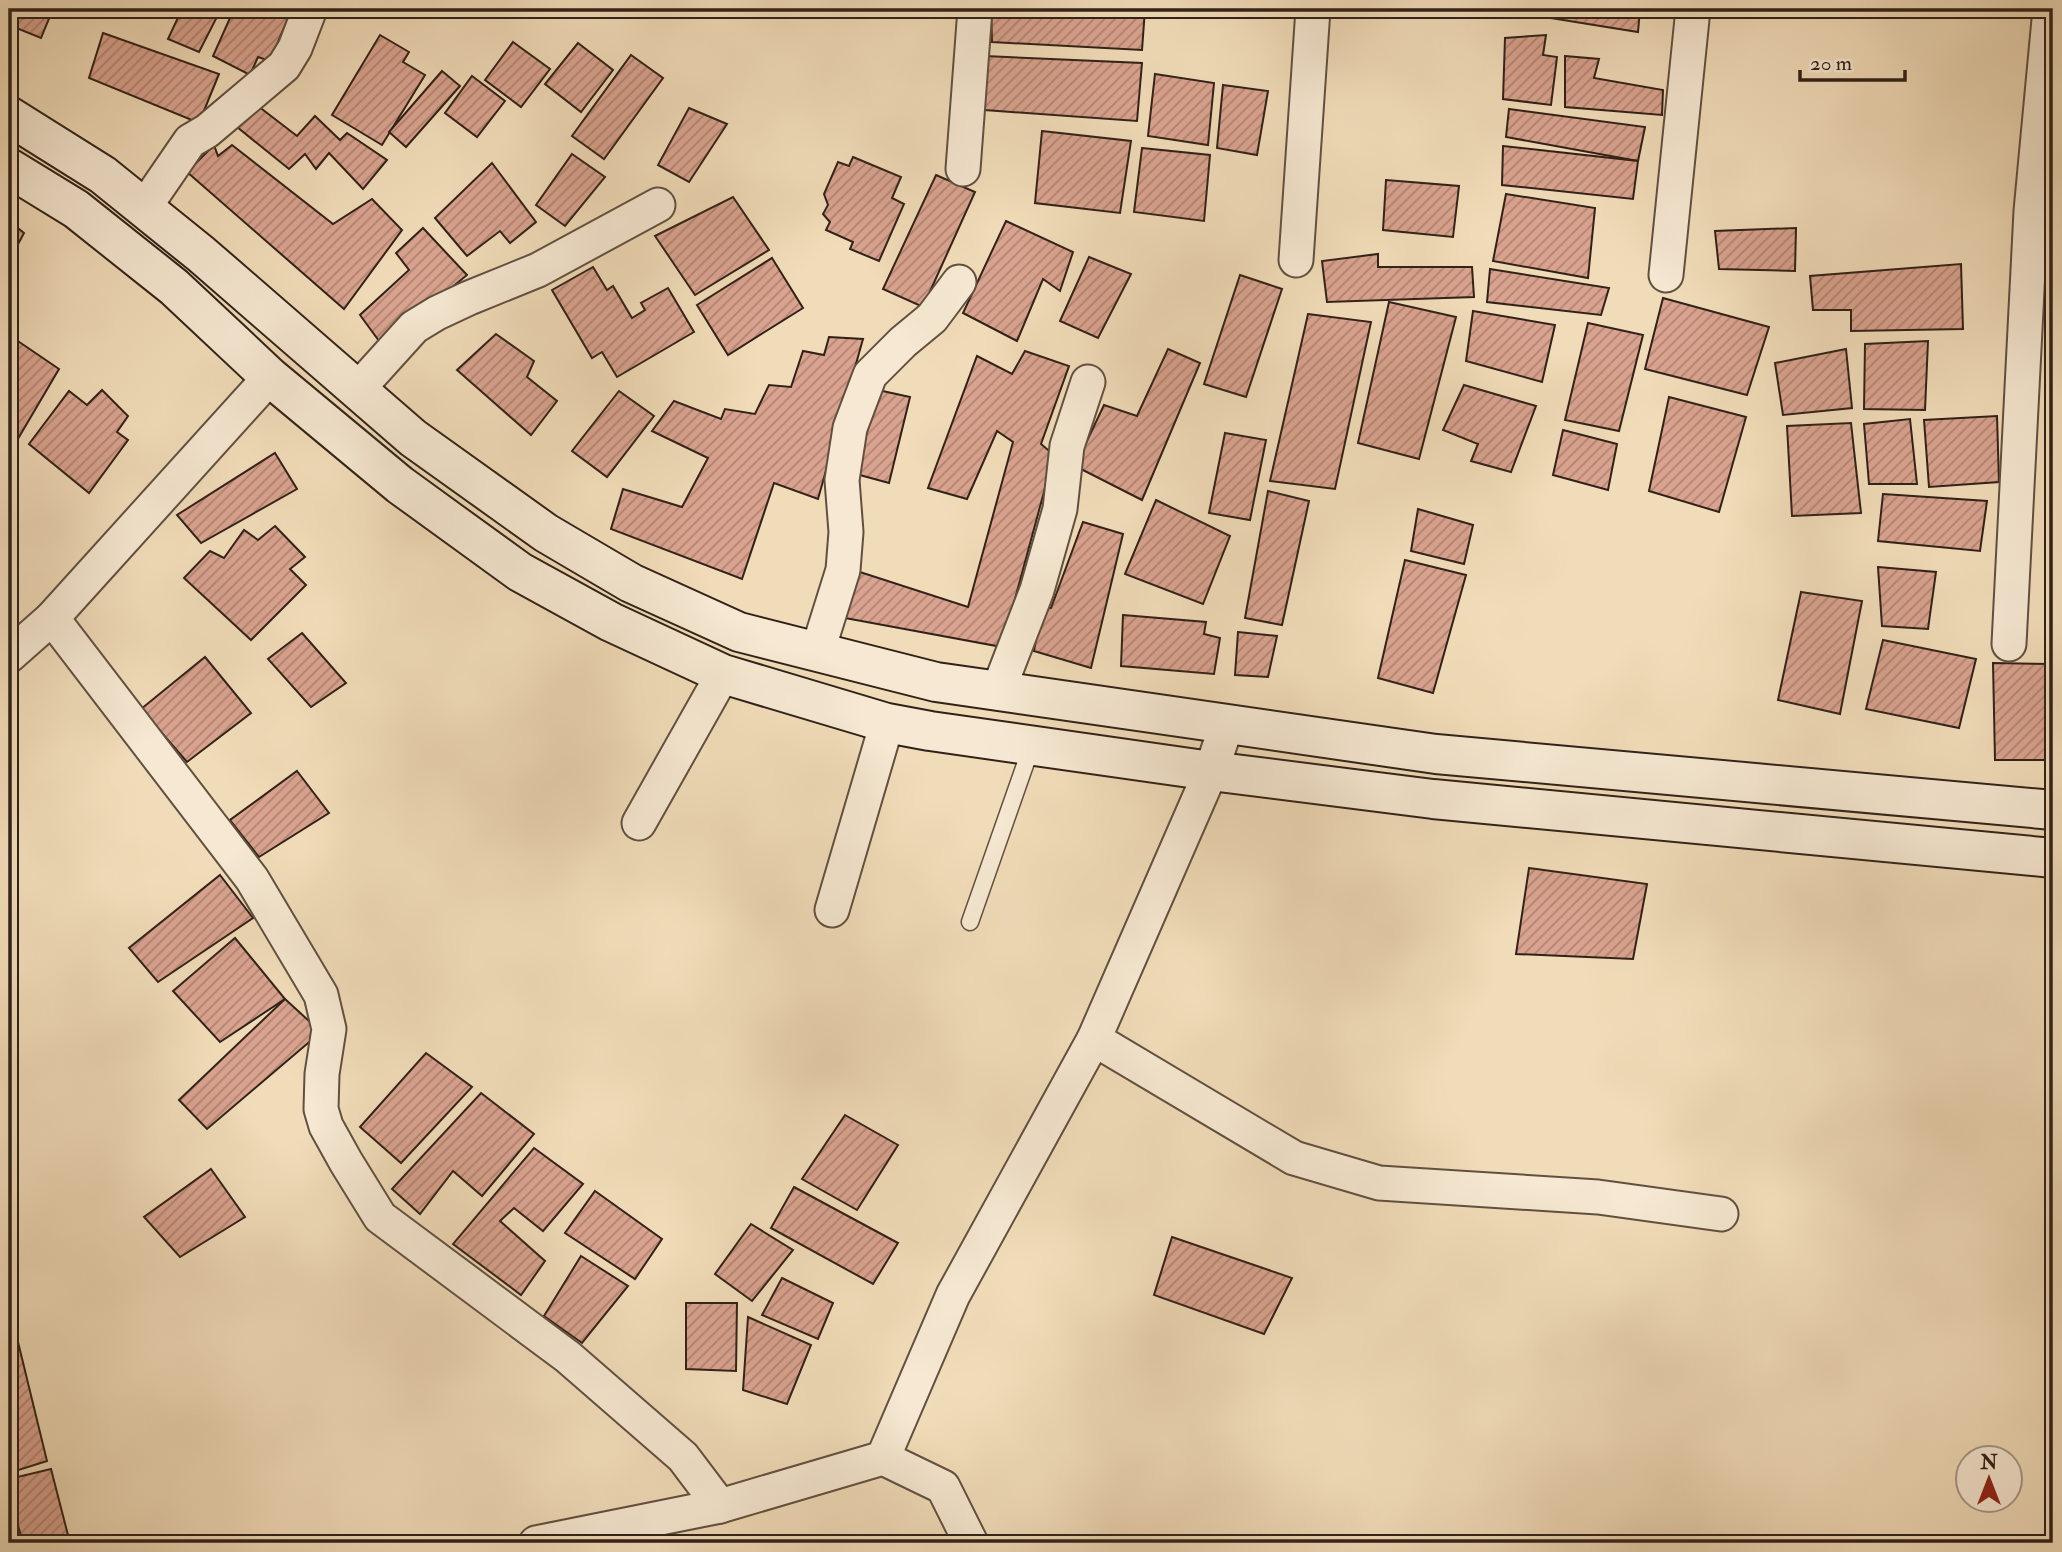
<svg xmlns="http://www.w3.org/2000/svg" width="2062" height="1552" font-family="'IM FELL Double Pica',serif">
<defs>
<pattern id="building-hatch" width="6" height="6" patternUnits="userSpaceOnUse" patternTransform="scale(1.75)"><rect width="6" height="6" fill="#daa38f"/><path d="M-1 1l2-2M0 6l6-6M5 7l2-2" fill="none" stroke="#b18474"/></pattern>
</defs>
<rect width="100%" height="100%" fill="#f1dcb9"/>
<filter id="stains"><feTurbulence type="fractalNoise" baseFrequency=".00286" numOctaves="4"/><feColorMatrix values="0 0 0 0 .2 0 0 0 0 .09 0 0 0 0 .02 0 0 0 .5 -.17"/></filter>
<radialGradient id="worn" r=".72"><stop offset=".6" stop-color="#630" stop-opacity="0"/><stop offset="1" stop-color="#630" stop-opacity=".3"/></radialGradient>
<g fill="url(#building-hatch)" stroke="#312118" stroke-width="2">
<polygon points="9,9 53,9 41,38 9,25"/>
<polygon points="182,9 221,9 199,52 168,39"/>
<polygon points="234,9 292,9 270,61 258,57 250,75 213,56"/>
<polygon points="991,9 1145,9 1142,50 992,42"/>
<polygon points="1545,9 1640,9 1638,32 1544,17"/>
<polygon points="103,33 219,74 199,123 89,78"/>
<polygon points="380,35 409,52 403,62 425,75 382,145 332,115"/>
<polygon points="1546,35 1543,55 1557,57 1551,105 1503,99 1505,38"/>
<polygon points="513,42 550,69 521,107 485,80"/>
<polygon points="578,43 613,70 581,112 545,84"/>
<polygon points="631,55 663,78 604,159 572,136"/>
<polygon points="985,56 1142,63 1137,121 985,110"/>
<polygon points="1565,56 1599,59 1594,78 1663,90 1662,115 1565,107"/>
<polygon points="442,71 460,86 406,147 389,132"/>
<polygon points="1155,74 1214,83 1208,145 1148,136"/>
<polygon points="472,76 505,101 477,137 445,113"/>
<polygon points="1223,85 1268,91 1257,155 1217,148"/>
<polygon points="258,106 297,136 315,116 340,140 347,133 387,160 363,189 329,153 316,169 305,154 289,169 237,127"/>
<polygon points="689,108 727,124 689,182 658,165"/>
<polygon points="1509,109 1645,127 1638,161 1506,137"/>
<polygon points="1042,131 1131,141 1120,213 1035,203"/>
<polygon points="214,145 218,156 232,145 333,224 372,199 402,230 344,309 187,172"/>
<polygon points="1503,146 1638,161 1633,199 1502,185"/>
<polygon points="1142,148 1210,155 1204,221 1134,212"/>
<polygon points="572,154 605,177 565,226 536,205"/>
<polygon points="853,157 901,177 892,198 904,204 879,261 850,249 853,242 826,230 830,222 823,214 828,205 824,194 838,162 849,166"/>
<polygon points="492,163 536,222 510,243 500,231 467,256 435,218"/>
<polygon points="936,175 975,192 923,307 883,289"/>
<polygon points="1386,180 1459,186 1453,237 1383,230"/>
<polygon points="1506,194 1595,208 1588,278 1493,261"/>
<polygon points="733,197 769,250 695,295 655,236"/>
<polygon points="9,221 24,233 9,261"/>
<polygon points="1006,221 1073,252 1060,291 1043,279 1017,341 963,313"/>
<polygon points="423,228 467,275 382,345 360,315 409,270 396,253"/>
<polygon points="1796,228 1795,271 1719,269 1715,231"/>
<polygon points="1378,254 1378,267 1472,267 1474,297 1327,302 1322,261"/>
<polygon points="1089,257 1131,274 1098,338 1060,321"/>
<polygon points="772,258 803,308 728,355 697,305"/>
<polygon points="1961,264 1963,329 1851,331 1851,310 1813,310 1810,276"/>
<polygon points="593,267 607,290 613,286 632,318 645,310 641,303 668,288 694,332 617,377 602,352 592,358 552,290"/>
<polygon points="1490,269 1609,288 1601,315 1487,302"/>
<polygon points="1240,275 1282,289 1246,397 1204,384"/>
<polygon points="1663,298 1769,327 1747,395 1645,369"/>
<polygon points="1389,302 1456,317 1419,459 1358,443"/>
<polygon points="2053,308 2053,353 2045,309"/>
<polygon points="1473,311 1555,325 1542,382 1466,361"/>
<polygon points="1308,314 1371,322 1335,489 1270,481"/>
<polygon points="1588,323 1643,335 1619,431 1565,420"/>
<polygon points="496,334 534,361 527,377 557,401 531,435 457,370"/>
<polygon points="9,335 59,369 9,454"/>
<polygon points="829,337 863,339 818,499 774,483 742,579 611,529 623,489 682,507 708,458 652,431 674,401 721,419 725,409 755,414 769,385 791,387 803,351 824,355"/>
<polygon points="1928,341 1925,410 1864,409 1865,344"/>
<polygon points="1168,349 1200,363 1142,500 1075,466 1104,405 1137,416"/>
<polygon points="1846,349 1852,408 1783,415 1775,363"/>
<polygon points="1025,351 1069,366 1041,444 1054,455 1002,647 845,618 860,572 968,607 1013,442 997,431 967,499 928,488 977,356 1012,374"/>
<polygon points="1464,385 1536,406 1511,472 1471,461 1478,444 1443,430"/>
<polygon points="102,390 128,416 117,432 128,440 89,493 29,444 69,391 87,405"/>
<polygon points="878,390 910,397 889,483 856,474"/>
<polygon points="619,391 654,416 607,477 572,451"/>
<polygon points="1669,397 1746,417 1719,512 1649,491"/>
<polygon points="1997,416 1999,482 1929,487 1924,420"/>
<polygon points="1910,419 1917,484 1869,484 1864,424"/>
<polygon points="1851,423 1861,513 1792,516 1787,426"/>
<polygon points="1563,430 1617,444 1608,490 1553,475"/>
<polygon points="1225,433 1266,440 1250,520 1209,513"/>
<polygon points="275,453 297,489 201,543 177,515"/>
<polygon points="1268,491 1309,501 1282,625 1245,618"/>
<polygon points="1883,494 1987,501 1980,551 1878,541"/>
<polygon points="1156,500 1230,536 1203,604 1125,574"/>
<polygon points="1418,509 1473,525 1464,564 1411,551"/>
<polygon points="1083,522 1123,534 1091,668 1034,651 1041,607 1051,608"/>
<polygon points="275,526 305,557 290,569 306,585 251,640 184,578 210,551 224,558 244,530 258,540"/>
<polygon points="1405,560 1466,575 1433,693 1378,678"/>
<polygon points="1878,567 1936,572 1928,629 1882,626"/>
<polygon points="1801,592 1862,601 1840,714 1778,700"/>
<polygon points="1123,615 1206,622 1204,634 1220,638 1214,674 1121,666"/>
<polygon points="1238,632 1277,636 1268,677 1235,675"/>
<polygon points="302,633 346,683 311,707 268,659"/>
<polygon points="1883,640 1976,659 1959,728 1866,709"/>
<polygon points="205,657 251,713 187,762 141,709"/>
<polygon points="1993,663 2053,664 2053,760 1995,760"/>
<polygon points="297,771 329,813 259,857 230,820"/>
<polygon points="1529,868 1647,884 1633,959 1516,954"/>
<polygon points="220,875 253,918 158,982 129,948"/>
<polygon points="235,938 285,999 220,1042 173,991"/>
<polygon points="285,999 321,1032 207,1129 179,1100"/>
<polygon points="426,1053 472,1087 401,1163 360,1127"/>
<polygon points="481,1093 534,1134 482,1196 453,1171 420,1214 392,1189"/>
<polygon points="845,1115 898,1145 857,1210 802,1179"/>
<polygon points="534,1148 583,1184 543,1231 514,1208 500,1221 545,1261 521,1295 453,1244"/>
<polygon points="211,1169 245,1217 180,1257 144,1217"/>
<polygon points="794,1187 898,1243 873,1284 771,1228"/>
<polygon points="595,1191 662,1239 635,1279 565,1233"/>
<polygon points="751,1224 793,1250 752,1301 715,1274"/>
<polygon points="1172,1237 1292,1278 1264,1334 1154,1295"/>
<polygon points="581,1256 628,1286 582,1343 544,1316"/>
<polygon points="782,1278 833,1303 818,1339 762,1315"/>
<polygon points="686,1303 737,1303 736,1371 686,1369"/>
<polygon points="9,1305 47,1461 9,1473"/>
<polygon points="748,1317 811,1345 787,1404 743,1390"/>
<polygon points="51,1469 69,1539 41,1543 23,1543 9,1494 9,1479"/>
</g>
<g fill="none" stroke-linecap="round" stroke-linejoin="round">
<g stroke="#615040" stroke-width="19">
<polyline id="service" points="970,922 1032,745"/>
</g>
<g stroke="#615040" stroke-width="37">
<g id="minor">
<polyline points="963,169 975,9"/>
<polyline points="144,208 190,141 207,131 284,66 295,48 310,9"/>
<polyline points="1296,260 1313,9"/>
<polyline points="1666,275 1693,9"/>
<polyline points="357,390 414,327 437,313 469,298 538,270 658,205"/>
<polyline points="52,618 252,879 321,995 329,1029 322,1074 321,1109 326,1126 346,1162 380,1217 568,1357 683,1457 720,1506"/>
<polyline points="2009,644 2031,211 2050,9"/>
<polyline points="817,653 843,570 846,532 842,480 850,428 870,375 903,342 932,318 959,282"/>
<polyline points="9,656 52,618 270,377"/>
<polyline points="998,691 1037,590 1060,509 1067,446 1088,382"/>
<polyline points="639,823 723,674"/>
<polyline points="832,910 887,723"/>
<polyline points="1094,1039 1294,1158 1379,1183 1598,1197 1721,1214"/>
<polyline points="883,1458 943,1487 971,1543"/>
<polyline points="536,1543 720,1506 883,1458 953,1295 1094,1039 1211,771 1227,724"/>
</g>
</g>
<g stroke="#312118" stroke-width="42">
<g id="secondary">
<polyline points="9,116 103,175 201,254 413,438 546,533 631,583 739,632 936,682 1436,754 2053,810"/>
<polyline points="9,168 76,209 174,287 270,377 400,485 520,572 611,622 723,674 887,723 930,731 1211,771 1433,799 2053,858"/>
</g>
</g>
<use href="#service" stroke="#f6e8d2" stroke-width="16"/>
<use href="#minor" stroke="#f6e8d2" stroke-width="33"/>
<use href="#secondary" stroke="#f6e8d2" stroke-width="38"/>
</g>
<rect width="2062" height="1552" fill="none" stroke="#f1dcb9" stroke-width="35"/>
<rect x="10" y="10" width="2041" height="1531" fill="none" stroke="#312118" stroke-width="3.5"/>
<rect x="18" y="18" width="2027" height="1517" fill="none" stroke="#312118" stroke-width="2"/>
<g transform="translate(1989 1479)"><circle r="33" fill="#f6e8d2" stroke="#a79888" stroke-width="2"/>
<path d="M0-5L12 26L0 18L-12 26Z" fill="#8f2418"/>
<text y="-10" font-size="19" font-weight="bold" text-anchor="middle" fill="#312118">N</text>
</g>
<path d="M1800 70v10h105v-10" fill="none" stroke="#312118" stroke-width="3.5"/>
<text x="1810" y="70" font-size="21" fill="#312118" stroke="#f6e8d2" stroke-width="5" paint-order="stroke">20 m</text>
<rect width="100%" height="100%" filter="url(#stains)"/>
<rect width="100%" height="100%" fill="url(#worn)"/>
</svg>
